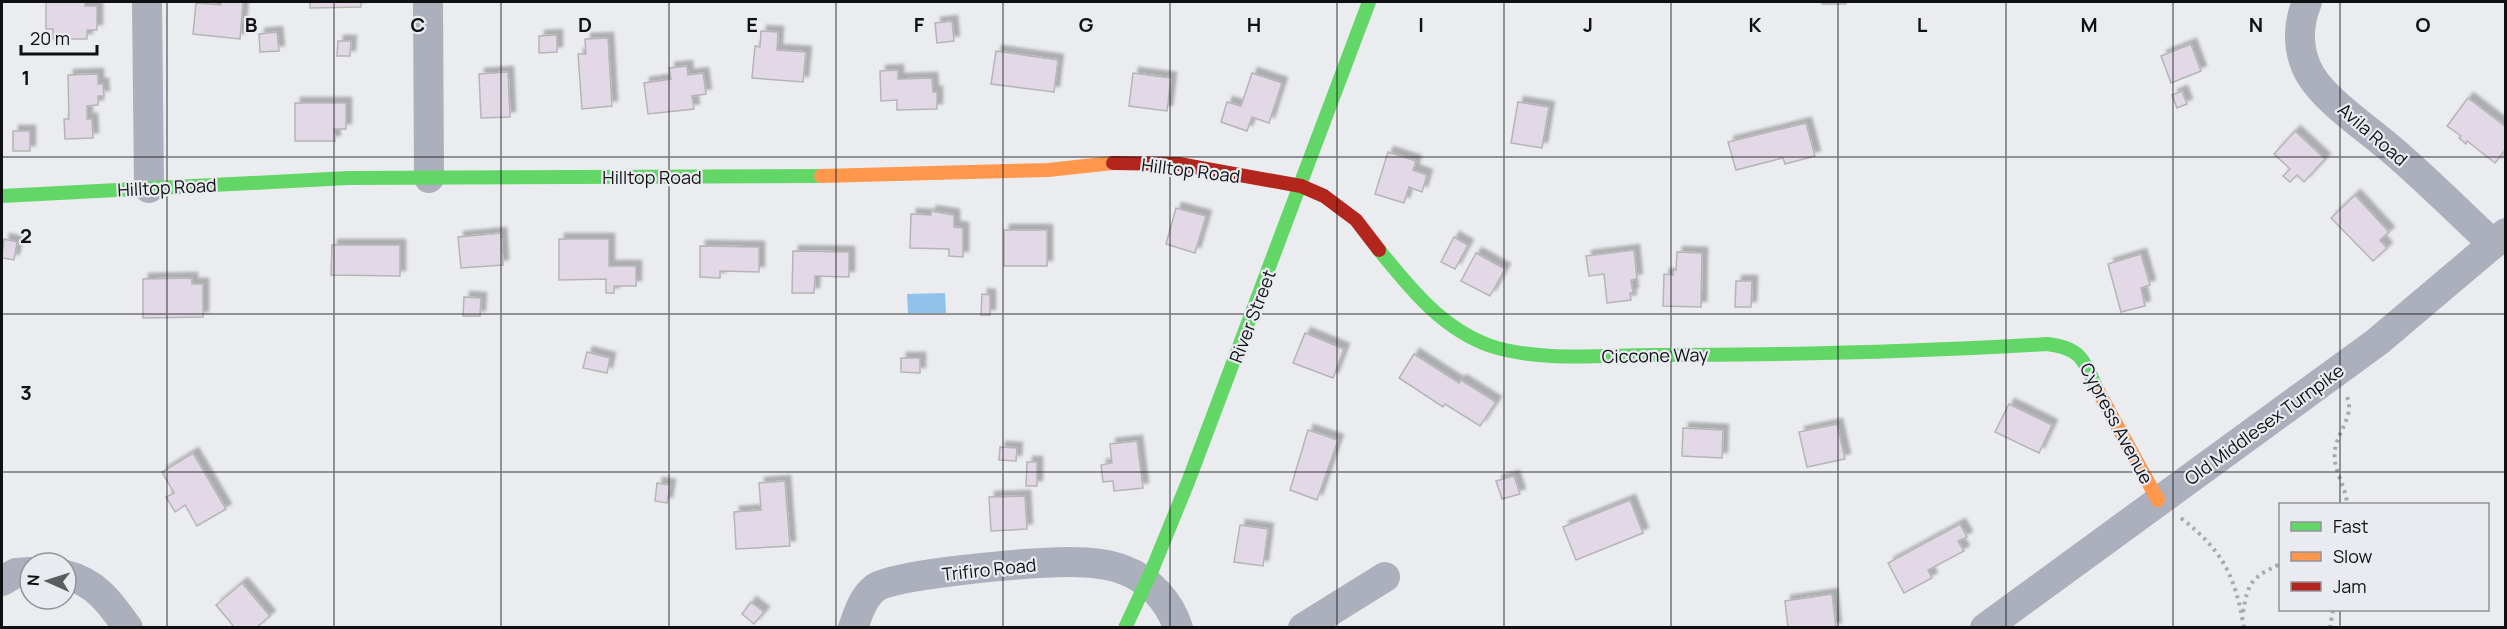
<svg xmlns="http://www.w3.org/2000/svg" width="2507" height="629" font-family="Manrope,sans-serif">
<defs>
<filter id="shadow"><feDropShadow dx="5.5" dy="-5.5" stdDeviation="1.5" flood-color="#0004"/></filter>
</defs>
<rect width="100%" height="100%" fill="#ebecef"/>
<polygon fill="#91c2ec" points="945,293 946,313 908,313 907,294"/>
<g fill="#e3d8e6" stroke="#b5b5b7" stroke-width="1.5" filter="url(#shadow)">
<polygon points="46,2 85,2 85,6 97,6 97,30 87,30 87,39 53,39 53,29 46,29"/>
<polygon points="221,2 243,2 240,39 193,34 196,3 221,5"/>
<polygon points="310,2 361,2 361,7 310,8"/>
<rect x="1822" y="2" width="24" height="2"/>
<polygon points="952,21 954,41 937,43 935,23"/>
<polygon points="761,31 778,32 777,50 806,52 803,82 752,78 755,46 760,47"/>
<polygon points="277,32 279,51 260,52 259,34"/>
<polygon points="557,35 557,52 539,53 539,36"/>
<polygon points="608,38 612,106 582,109 578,54 586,54 585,39"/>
<polygon points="338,41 351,41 350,56 337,56"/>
<polygon points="2191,44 2201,71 2171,83 2161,56"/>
<polygon points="996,51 1058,60 1054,92 991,84"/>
<polygon points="687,66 688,75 703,73 706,94 692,96 694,109 648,114 644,83 671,79 669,68"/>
<polygon points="898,70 898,79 932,78 933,92 937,92 937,109 897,110 897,100 881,101 880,71"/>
<polygon points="508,72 510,117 481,118 479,74"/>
<polygon points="1133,73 1171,78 1167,111 1129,106"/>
<polygon points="1252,73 1282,83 1269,123 1252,117 1247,131 1221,122 1227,102 1241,106"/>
<polygon points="98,74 98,84 103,84 104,96 98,96 98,105 87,106 87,119 92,119 93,138 65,139 64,119 69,119 68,75"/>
<polygon points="2182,91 2187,104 2177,108 2172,95"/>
<polygon points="2468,98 2506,127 2506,149 2495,163 2467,141 2466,144 2459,138 2461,136 2447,126"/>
<polygon points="1518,102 1549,107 1542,148 1511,143"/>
<polygon points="295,103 346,103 346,129 334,129 335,141 295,141"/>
<polygon points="1806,123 1815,156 1785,164 1783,158 1736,170 1728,142"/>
<rect x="13" y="131" width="17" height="20"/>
<polygon points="2295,131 2325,159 2304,182 2297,175 2290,182 2283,176 2290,169 2274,154"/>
<polygon points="1388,152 1416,161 1413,170 1427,175 1422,192 1409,187 1404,203 1375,194"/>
<polygon points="2355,195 2389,232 2380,240 2387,248 2373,261 2331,218"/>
<polygon points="1176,208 1206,216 1195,253 1166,244"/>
<polygon points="931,211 954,215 954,227 963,228 963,257 949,256 949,249 910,248 911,214 931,215"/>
<rect x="1004" y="230" width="43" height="36"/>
<polygon points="501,233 503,265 461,268 458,237"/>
<polygon points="1454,237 1468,245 1455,269 1441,262"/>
<polygon points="4,239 17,242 14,260 2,258"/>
<polygon points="559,239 609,239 609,266 636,266 636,286 614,286 614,293 606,293 606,279 559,280"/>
<polygon points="332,245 400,245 400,276 331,275"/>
<polygon points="700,246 759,247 759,272 720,271 720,278 700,277"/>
<polygon points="1634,250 1637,279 1631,280 1633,293 1630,293 1631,300 1607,303 1604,274 1589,276 1586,256"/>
<polygon points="793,251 849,252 849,277 815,276 814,293 792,293"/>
<polygon points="1677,252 1702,253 1701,307 1663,306 1664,274 1673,275 1674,269 1676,270"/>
<polygon points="1476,253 1505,269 1490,296 1461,281"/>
<polygon points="2141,254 2150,285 2141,288 2145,306 2121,312 2108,264"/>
<polygon points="192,278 192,284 203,284 203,317 143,318 143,279"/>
<polygon points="1736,281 1752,281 1751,307 1735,307"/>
<polygon points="982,294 990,295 990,315 981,315"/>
<polygon points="464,297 481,298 480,316 463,316"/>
<polygon points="1305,333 1344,349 1333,378 1293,363"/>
<polygon points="587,352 610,358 607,373 583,368"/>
<polygon points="1414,354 1459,383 1461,380 1496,402 1480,426 1445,404 1443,407 1399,378"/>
<polygon points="901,358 920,358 920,373 901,372"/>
<polygon points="2009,404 2052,425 2039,453 1995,432"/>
<polygon points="1837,424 1845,459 1807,467 1799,432"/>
<polygon points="1683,428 1723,430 1722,458 1682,456"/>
<polygon points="1308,430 1338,440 1317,500 1290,490"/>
<polygon points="1137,441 1143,488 1114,491 1113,481 1103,482 1101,465 1112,463 1110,444"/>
<polygon points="1000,447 1017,448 1016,461 999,460"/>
<polygon points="193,453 226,509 197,526 185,505 175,512 166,497 174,493 162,472"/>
<polygon points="1027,462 1037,462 1037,486 1026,486"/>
<polygon points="1514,476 1520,494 1502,499 1496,481"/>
<polygon points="785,481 790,546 736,549 734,512 761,510 759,483"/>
<polygon points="657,483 670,485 667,503 655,501"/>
<polygon points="1025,496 1027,529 991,531 989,497"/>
<polygon points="1630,500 1643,533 1576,560 1563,527"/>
<polygon points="1960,524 1967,537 1958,541 1964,551 1928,570 1932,578 1904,593 1888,563"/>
<polygon points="1240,525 1268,529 1263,566 1234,562"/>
<polygon points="242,583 270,616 256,628 235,628 216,605"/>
<polygon points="1832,594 1836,628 1788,628 1785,601"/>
<polygon points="751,602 764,612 754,624 742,614"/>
</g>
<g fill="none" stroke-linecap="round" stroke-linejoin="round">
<g stroke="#a6a9b3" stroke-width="4" stroke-dasharray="3 4.5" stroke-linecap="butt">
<path d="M2347,397C2355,416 2337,432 2335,450C2332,470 2346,485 2347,504"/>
<path d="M2181,518C2223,551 2235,575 2244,628"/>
<path d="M2243,612C2248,581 2253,577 2280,564"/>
<polyline points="2330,628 2333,610"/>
</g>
<g stroke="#acb0bd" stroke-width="30">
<polyline points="147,2 149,188"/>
<polyline points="428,2 429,178"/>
<path d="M2307,2C2297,26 2297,53 2311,76C2327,102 2369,130 2392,150C2427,180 2460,213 2493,244"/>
<path d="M66,575C96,582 111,604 128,628"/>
<polyline points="2,581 16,573 30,572"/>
<path d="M853,628C858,614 863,597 875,588C896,573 1037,562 1069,562C1087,562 1107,563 1124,570C1149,579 1170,602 1178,628"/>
<polyline points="1303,628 1385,577"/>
<polyline points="1985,628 2377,342 2506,233"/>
</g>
<g stroke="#63d668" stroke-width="14">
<polyline points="2,196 348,178 821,176"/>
<path d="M1379,250C1410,288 1442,329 1491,346C1539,362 1602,355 1653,355C1784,355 1916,352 2047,344C2083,348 2084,362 2098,391"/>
<polyline points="1125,628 1152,570 1188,482 1369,2"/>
</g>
<g stroke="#ff974d" stroke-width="14">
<polyline points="821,176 1048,170 1113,163"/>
<polyline points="2098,391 2158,500"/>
</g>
<polyline stroke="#b3261e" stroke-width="14" points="1113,163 1179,164 1301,186 1324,196 1356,220 1379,250"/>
</g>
<path fill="none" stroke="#0f1012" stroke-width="1.5" stroke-opacity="0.55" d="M167,2V628M334,2V628M501,2V628M669,2V628M836,2V628M1003,2V628M1170,2V628M1337,2V628M1504,2V628M1671,2V628M1838,2V628M2006,2V628M2173,2V628M2340,2V504M2,157H2506M2,314H2506M2,472H2506M2340,610V628"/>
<g text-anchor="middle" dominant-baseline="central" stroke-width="4.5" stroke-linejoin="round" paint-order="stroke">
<g font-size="18" fill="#0f1012" stroke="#e9ebf1">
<text transform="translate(2373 134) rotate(41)">Avila Road</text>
<text transform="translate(1191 170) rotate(7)">Hilltop Road</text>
<text x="652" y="177">Hilltop Road</text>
<text transform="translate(167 187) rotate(-3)">Hilltop Road</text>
<text transform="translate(1252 316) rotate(-69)">River Street</text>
<text transform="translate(1655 355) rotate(-1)">Ciccone Way</text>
<text transform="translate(2117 423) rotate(62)">Cypress Avenue</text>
<text transform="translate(2264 424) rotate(-36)">Old Middlesex Turnpike</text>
<text transform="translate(989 569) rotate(-6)">Trifiro Road</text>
</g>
</g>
<g font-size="20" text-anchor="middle" font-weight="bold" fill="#0f1012" stroke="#e9ebf1" stroke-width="4.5" stroke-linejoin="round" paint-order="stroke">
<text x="251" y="32">B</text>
<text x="418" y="32">C</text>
<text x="585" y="32">D</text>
<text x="752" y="32">E</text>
<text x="919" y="32">F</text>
<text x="1086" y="32">G</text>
<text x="1254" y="32">H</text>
<text x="1421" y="32">I</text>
<text x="1588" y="32">J</text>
<text x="1755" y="32">K</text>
<text x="1922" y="32">L</text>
<text x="2089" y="32">M</text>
<text x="2256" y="32">N</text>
<text x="2423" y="32">O</text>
<text x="26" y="85">1</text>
<text x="26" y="243">2</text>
<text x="26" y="400">3</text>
</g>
<rect width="2507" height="629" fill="none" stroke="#0f1012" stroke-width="6"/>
<rect x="2279" y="503" width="210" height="108" fill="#e9ebf1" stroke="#929398" stroke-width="1.5"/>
<rect x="2291" y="522" width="30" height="9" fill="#63d668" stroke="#929398" stroke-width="1.5"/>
<text x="2333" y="533" font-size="18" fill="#0f1012">Fast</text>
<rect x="2291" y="552" width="30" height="9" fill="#ff974d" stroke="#929398" stroke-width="1.5"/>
<text x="2333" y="563" font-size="18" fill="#0f1012">Slow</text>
<rect x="2291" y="582" width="30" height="9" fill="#b3261e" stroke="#929398" stroke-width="1.5"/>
<text x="2333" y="593" font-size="18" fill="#0f1012">Jam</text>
<g transform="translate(48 581) rotate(273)"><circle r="28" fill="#e9ebf1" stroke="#929398" stroke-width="1.5"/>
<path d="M0-4.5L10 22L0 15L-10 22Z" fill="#5c5d5f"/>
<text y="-9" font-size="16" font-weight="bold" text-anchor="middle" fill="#0f1012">N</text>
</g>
<path d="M21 45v9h76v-9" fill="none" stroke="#0f1012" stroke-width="3"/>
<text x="30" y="45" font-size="18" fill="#0f1012" stroke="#e9ebf1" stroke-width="4.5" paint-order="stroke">20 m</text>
</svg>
